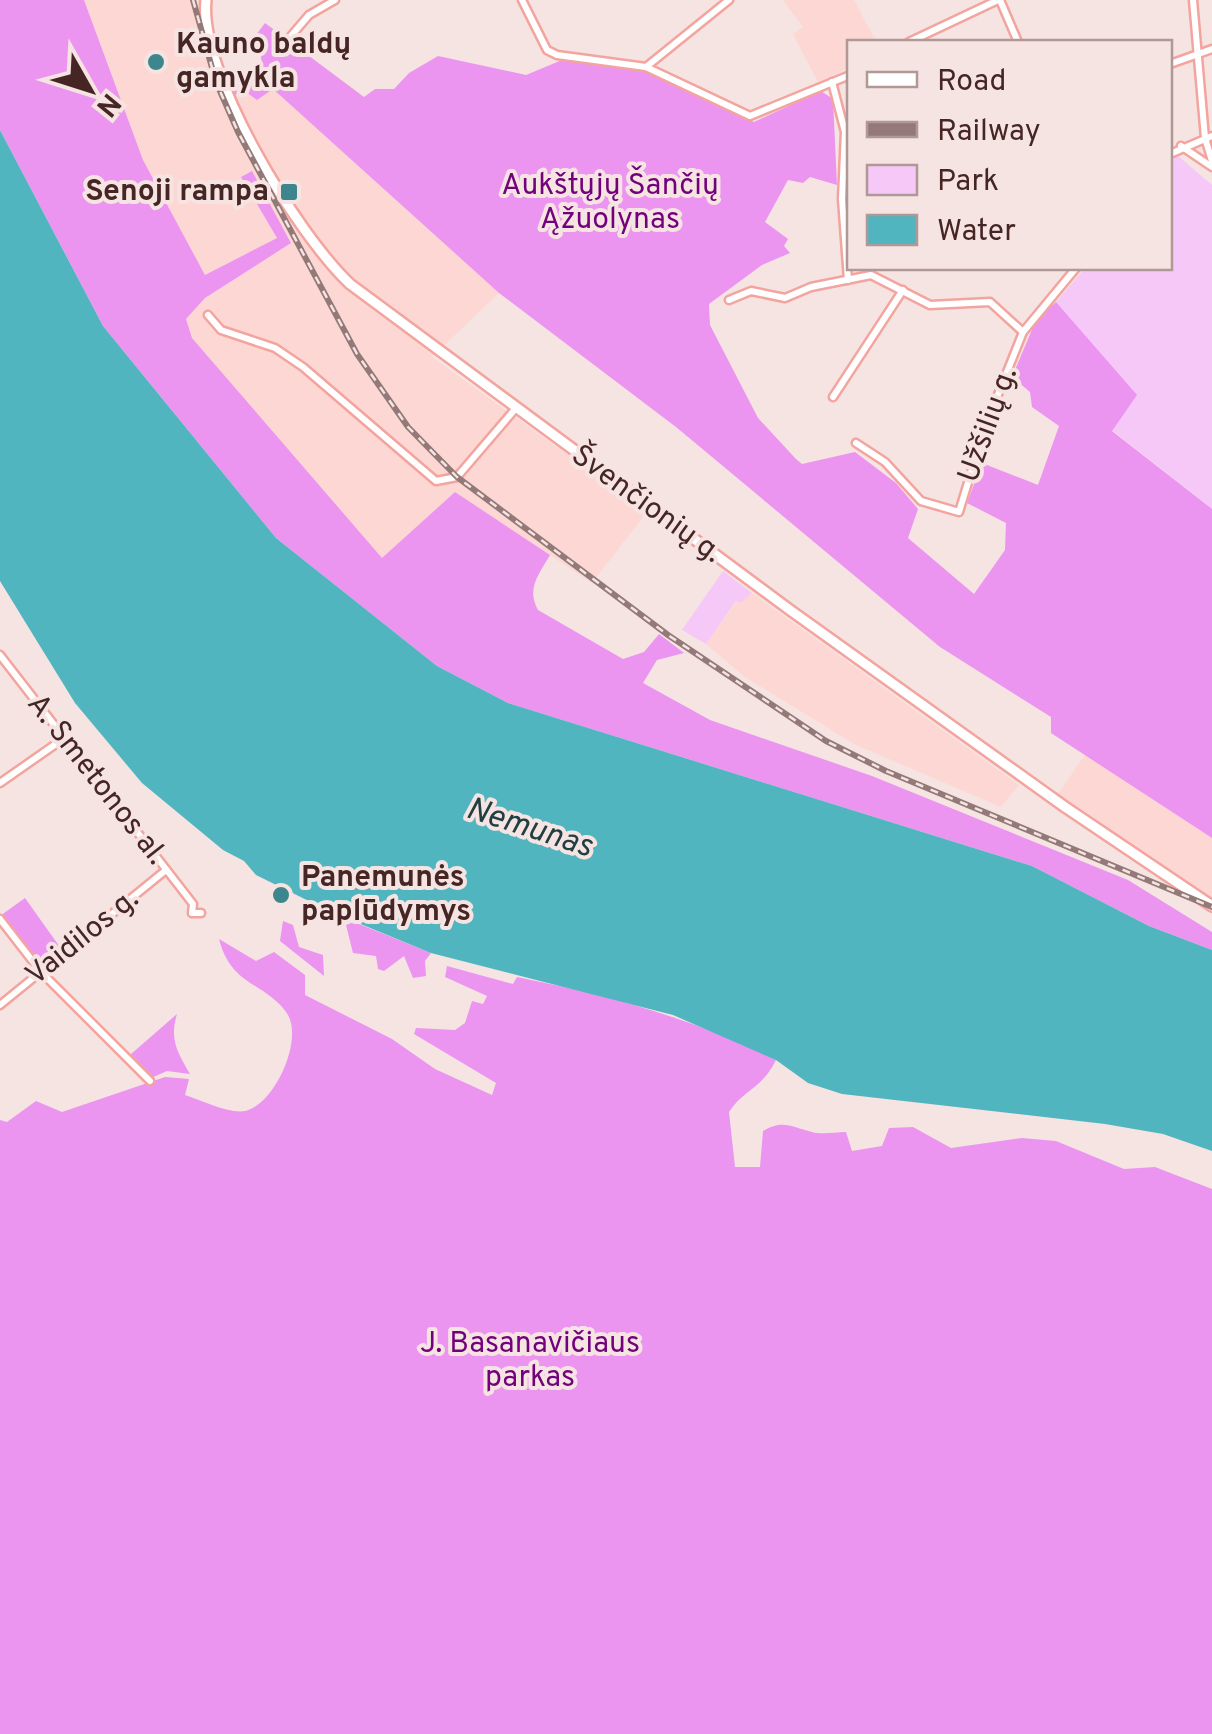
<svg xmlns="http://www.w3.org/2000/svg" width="1212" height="1734" font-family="Overpass,sans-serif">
<rect width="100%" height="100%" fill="#f5e4e2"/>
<g fill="#fdd7d4">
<polygon points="84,0 210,0 210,24 234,95 273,89 499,293 432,357 647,512 592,583 455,492 382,559 192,338 186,319 205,298 291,242 251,172 242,178 277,238 205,275 143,160"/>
<polygon points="783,0 854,0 876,42 850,42 849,68 818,82 793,34 803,27"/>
<polygon points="752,593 1019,785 1001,807 856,745 745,677 706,644 737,601 741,603"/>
<polygon points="1085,755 1212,838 1212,900 1055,798"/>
</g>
<g fill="#f5c8f7">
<polygon points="1177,155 1212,185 1212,509 1112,430 1056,302 1085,268 1170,268 1170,164"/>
<polygon points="723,571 752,593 741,603 736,601 706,644 682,630"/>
</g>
<g fill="#eb95f1">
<path d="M0,0H84L143,160L205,275L277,238L241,177L252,171L291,243L205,298L186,319L192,338L382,558L455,492L550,555C539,574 526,589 538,610L623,659L644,652L659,634L684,653L657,660L643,683L710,720L872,776L1128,880L1212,932V950L1149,926L1032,866L508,703L437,666L276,538L103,326L0,130Z"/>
<polygon points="265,23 364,97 375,89 394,89 409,73 438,56 526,75 562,60 643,70 754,122 821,91 833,99 837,185 810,177 803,183 788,180 765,222 788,239 784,246 790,253 762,265 709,304 710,325 758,418 796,459 802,464 855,452 896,483 918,509 908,538 974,594 1005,550 1006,523 967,503 982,463 1038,485 1059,426 1032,407 1030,392 1012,377 1036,320 1056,302 1137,395 1112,431 1212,509 1212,838 1051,733 1051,717 940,647 676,427 499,293 273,89 257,100 246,92 234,95 231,90 263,67 256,35"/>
<polygon points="25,898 62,950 41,967 0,916"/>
<polygon points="283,921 293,925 299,947 323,955 324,976 280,941"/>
<polygon points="354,922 431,953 425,961 426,976 413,978 404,956 384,971 378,969 376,956 353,953 346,925"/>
<path d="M219,939L256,961L274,952L305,975V995L392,1039L435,1069L492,1095L496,1083L414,1034L416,1028L455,1030L465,1023L472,1001L483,1004L487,996L445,977L447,966L513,984L517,977C607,995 693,1018 776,1060C761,1090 744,1089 729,1112L735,1167H760L763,1131C783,1119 792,1127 812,1132C822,1135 835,1132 846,1132L852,1151L882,1146L889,1128L913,1127L951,1148L1022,1138L1056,1141L1124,1169L1155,1167L1212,1189V1734H0V1120L7,1122L36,1101L62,1112L165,1077L189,1079L185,1095C201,1100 229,1114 245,1111C276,1104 305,1036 286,1012C264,982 231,986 219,939Z"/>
<path d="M177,1014C169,1040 178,1053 190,1074L167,1071L151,1078L130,1055Z"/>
</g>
<polygon fill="#51b5bf" points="0,130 103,326 276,538 437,666 508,703 1032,866 1149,926 1212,950 1212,1151 1163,1134 1105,1124 842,1094 808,1083 776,1060 673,1015 431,953 329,911 256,875 244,861 223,850 142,783 75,703 0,581"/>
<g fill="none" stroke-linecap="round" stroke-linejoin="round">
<g stroke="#f4a49e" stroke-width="11">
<g id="street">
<polyline points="522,0 547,50 557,55 646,67 750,116 850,75"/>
<polyline points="1000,0 1018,42"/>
<polyline points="1193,0 1205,138 1212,161"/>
<polyline points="291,36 309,15 335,0"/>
<polyline points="909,42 998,0"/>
<polyline points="1170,64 1212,49"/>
<polyline points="646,67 729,0"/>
<polyline points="832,82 845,132 842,199 848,280"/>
<polyline points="1181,146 1212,167"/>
<polyline points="1170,154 1212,136"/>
<polyline points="729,300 751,291 785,298 811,287 871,275 930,305 990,302 1023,332"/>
<polyline points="208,315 221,330 275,348 303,367 436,481 457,477 516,408"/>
<polyline points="833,397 903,290"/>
<polyline points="856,443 885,462 921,501 959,512 985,427 1023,332 1076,268"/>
<polyline points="0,655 193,904 192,913 201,913"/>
<polyline points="0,783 63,739"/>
<polyline points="0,919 41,972 150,1081"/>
<polyline points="0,1005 166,870"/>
</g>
</g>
<g stroke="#f4a49e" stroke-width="14">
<path id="secondary" d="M206,0C198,73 297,234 350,284L790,610L1065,807L1212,906"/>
</g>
<use href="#street" stroke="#fff" stroke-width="6"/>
<use href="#secondary" stroke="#fff" stroke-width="9"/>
<g stroke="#937a78" stroke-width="6">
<polyline id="rail" points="193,0 216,82 238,132 357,354 408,427 457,477 668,635 826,741 886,771 1212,907"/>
</g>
<use href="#rail" stroke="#f5e4e2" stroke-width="2.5" stroke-dasharray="8" stroke-linecap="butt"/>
</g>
<g fill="#3e868d" stroke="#f5e4e2" stroke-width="4">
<circle cx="156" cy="62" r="10"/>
<rect x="279" y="182" width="20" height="20" rx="5"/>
<circle cx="281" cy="895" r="10"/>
</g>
<g text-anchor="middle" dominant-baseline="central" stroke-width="8" stroke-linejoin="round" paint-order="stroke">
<g font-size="30" font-weight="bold" fill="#452624" stroke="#f5e4e2" text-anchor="start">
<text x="176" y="45">Kauno baldų<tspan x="176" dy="34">gamykla</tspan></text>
<text x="269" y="192" text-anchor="end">Senoji rampa</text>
<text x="301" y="878">Panemunės<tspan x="301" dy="34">paplūdymys</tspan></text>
</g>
<g font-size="30" fill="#73007c" stroke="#f5e4e2">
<text x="610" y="186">Aukštųjų Šančių<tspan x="610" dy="34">Ąžuolynas</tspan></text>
<text x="530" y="1344">J. Basanavičiaus<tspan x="530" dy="34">parkas</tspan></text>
</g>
<g font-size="30" fill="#452624" stroke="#f5e4e2">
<text transform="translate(989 425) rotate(-70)">Užšilių g.</text>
<text transform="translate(646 505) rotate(36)">Švenčionių g.</text>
<text transform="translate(96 780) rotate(52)">A. Smetonos al.</text>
<text transform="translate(83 938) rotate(-39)">Vaidilos g.</text>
</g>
<g font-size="32" font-style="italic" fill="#203f42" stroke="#f5e4e2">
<text transform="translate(529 829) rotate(18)">Nemunas</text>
</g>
</g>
<rect x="847" y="40" width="325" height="230" fill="#f5e4e2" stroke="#af9896" stroke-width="2.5"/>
<rect x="867" y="72" width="50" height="15" fill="#ffffff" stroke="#af9896" stroke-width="2.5"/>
<text x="937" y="90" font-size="30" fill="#452624">Road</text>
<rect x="867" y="122" width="50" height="15" fill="#937a78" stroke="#af9896" stroke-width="2.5"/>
<text x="937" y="140" font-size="30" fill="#452624">Railway</text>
<rect x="867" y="165" width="50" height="30" fill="#f5c8f7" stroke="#af9896" stroke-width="2.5"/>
<text x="937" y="190" font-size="30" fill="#452624">Park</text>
<rect x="867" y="215" width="50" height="30" fill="#51b5bf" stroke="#af9896" stroke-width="2.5"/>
<text x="937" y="240" font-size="30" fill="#452624">Water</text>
<g transform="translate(90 90) rotate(129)" stroke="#f5e4e2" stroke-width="8" paint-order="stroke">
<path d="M0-8L18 38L0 25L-18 38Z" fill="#452624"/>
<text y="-15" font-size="28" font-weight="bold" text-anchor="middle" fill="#452624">N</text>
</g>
</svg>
